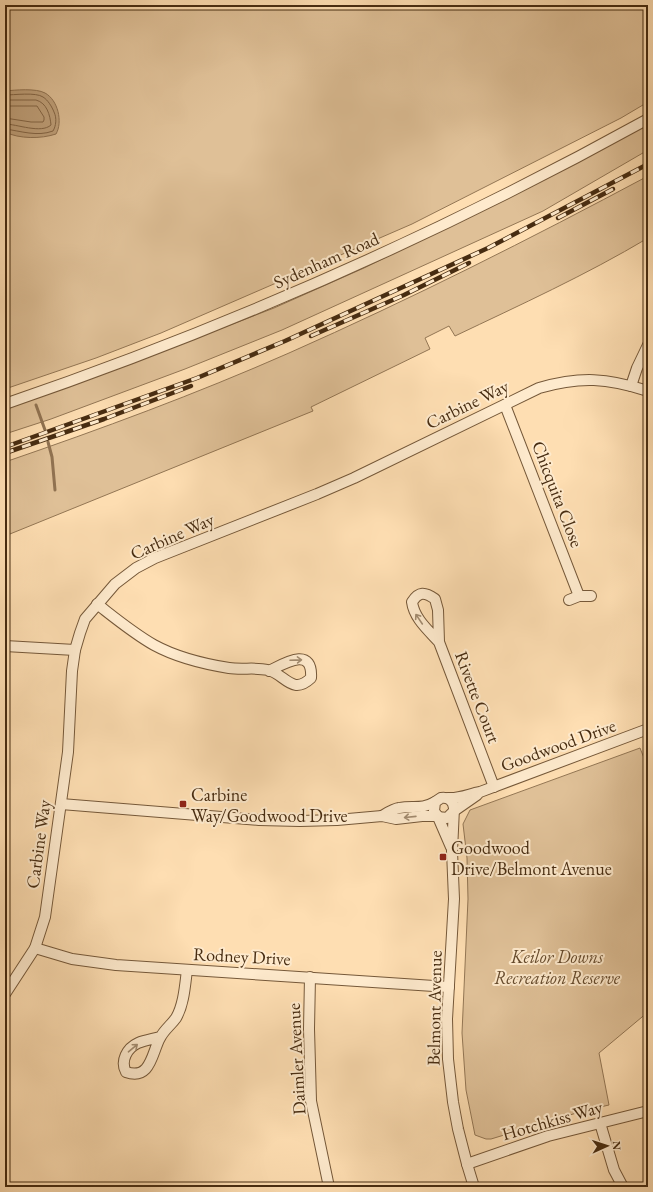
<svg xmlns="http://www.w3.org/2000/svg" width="653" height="1192" font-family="'EB Garamond',serif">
<rect width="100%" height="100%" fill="#fedeb2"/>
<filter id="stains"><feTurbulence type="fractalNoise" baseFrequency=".005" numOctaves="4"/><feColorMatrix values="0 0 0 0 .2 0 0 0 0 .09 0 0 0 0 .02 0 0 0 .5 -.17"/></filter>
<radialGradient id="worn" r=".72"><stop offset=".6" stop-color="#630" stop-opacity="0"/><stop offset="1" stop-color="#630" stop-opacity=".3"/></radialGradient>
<g fill="#dfc097" stroke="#937654">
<polygon points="5,5 648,5 648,102 621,118 412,224 161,333 96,358 5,389"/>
<polygon points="648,123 648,150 543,211 282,330 185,369 51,419 5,434 5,409 79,383 274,308 364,268 463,219"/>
<path d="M648,176V238C586,275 520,305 455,336L449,326L425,338L430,349L311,407L313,411L5,536V462C101,429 196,394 289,353C411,299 530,239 648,176Z"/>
<polygon points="640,748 648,768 648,1012 599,1053 609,1105 583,1111 491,1139 486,1139 475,1135 466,1090 462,1033 468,899 467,858 463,824 470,810"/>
</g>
<path fill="#c0a17b" stroke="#907251" d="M5,91C15,90 36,88 45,93C58,100 63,122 56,134C41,139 19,139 5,132Z"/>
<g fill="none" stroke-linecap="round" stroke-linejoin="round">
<g stroke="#846646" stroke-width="1">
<path d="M5,95C14,95 36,92 43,97C48,100 52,107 54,112C57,118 56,126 53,131C37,137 21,131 5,129"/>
<path d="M5,100H36C47,103 50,115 51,125C41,134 17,124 5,124"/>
<polyline points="5,106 37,106 44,117 44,120 43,122 31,122 5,118"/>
</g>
<g stroke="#907251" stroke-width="3">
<polyline points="36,405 45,430"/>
<polyline points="48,442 52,457 55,490"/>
</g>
<g stroke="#755839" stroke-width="12">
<g id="minor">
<polyline points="631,386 637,368 648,345"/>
<path d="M5,404C227,328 442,233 648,119"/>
<polyline points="505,405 579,596"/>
<polyline points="569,600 579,596 591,596"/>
<path d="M97,604C115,618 133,633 154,645C176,657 204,664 229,668C242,670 256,667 268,670C285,674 292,696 311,678C313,646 285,663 269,671"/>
<path d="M439,642C428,630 414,618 412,602C419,591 425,592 435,599L438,610L439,642L494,787"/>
<polyline points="5,646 75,650"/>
<path d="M448,798C459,799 469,794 480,792L648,729"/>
<polyline points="61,804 259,820 300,821 337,820 382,816 396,819 422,816 438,816"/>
<polyline points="454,811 477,795"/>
<path d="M453,812L447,818L438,817L434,811L435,802L441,798C448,797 453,800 454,808L452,851L454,899L447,1019L448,1059L453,1102L458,1129L467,1164L474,1187"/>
<path d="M382,816C387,813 393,809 399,808C413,805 421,810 435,802"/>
<polyline points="438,817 451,847"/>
<polyline points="35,948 72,959 116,965 449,987"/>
<polyline points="310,977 309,1029 311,1101 329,1187"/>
<path d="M5,994L35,948L45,917L68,752L72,671L75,650L80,633L85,619L115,584L136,568L155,558L317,494L354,478L539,388C581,376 607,378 648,391"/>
<path d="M160,1037C153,1039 145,1040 138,1043C127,1048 120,1061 126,1072C151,1081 152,1052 160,1038C164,1030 171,1025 176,1018C184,1004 185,985 187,970"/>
<polyline points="600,1123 614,1170 623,1187"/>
<polyline points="467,1164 548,1136 648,1111"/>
</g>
</g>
<use href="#minor" stroke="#feeacd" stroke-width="10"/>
<g stroke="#472c11" stroke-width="4.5">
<g id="rail">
<polyline points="558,218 613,189"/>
<polyline points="311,336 404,295 469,263"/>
<polyline points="5,447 197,378 285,341 488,248 648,164"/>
<polyline points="5,453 104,419 191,386"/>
</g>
</g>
<use href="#rail" stroke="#feeacd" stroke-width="3" stroke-dasharray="9" stroke-linecap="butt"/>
</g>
<defs><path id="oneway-shaft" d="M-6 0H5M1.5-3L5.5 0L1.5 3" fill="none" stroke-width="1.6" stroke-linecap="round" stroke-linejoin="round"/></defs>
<g stroke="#a28b6f">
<use href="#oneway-shaft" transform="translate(419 619) rotate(-124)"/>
<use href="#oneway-shaft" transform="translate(296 660) rotate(-2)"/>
<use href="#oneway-shaft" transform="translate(410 817) rotate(174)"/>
<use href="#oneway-shaft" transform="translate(133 1048) rotate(-40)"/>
</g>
<g fill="#8f2418" stroke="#feeacd" stroke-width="1.5">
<rect x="179" y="800" width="8" height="8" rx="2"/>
<rect x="439" y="853" width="8" height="8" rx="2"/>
</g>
<g text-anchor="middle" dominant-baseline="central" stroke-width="4" stroke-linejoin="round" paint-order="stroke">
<g font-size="18" fill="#472c11" stroke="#feeacd">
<text transform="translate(326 260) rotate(-24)">Sydenham Road</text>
<text transform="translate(467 404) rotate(-26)">Carbine Way</text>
<text transform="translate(558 494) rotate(69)">Chicquita Close</text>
<text transform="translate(172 536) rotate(-24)">Carbine Way</text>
<text transform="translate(478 697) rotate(69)">Rivette Court</text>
<text transform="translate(558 745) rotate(-20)">Goodwood Drive</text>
<text transform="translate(38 844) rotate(-82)">Carbine Way</text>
<text transform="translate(242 956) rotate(3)">Rodney Drive</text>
<text transform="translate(434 1008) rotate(-89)">Belmont Avenue</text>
<text transform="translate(296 1059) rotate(-93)">Daimler Avenue</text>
<text transform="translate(552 1120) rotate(-16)">Hotchkiss Way</text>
</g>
<g font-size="18" fill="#472c11" stroke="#feeacd" text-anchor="start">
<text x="191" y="794">Carbine<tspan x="191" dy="21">Way/Goodwood Drive</tspan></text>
<text x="451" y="847">Goodwood<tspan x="451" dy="21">Drive/Belmont Avenue</tspan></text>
</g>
<g font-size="18" font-style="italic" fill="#654a2c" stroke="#feeacd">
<text x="557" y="956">Keilor Downs<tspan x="557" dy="21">Recreation Reserve</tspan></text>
</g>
</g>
<rect width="653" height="1192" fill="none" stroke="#fedeb2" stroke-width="20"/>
<rect x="6" y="6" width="641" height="1180" fill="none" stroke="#472c11" stroke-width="2"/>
<rect x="10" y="10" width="633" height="1172" fill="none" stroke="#472c11"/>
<g transform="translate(607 1146) rotate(87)" stroke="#feeacd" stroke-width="3" paint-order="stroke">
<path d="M0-3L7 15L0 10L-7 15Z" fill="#472c11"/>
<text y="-6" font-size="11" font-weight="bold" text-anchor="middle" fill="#472c11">N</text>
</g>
<rect width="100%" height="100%" filter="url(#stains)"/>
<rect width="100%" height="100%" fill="url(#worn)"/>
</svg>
